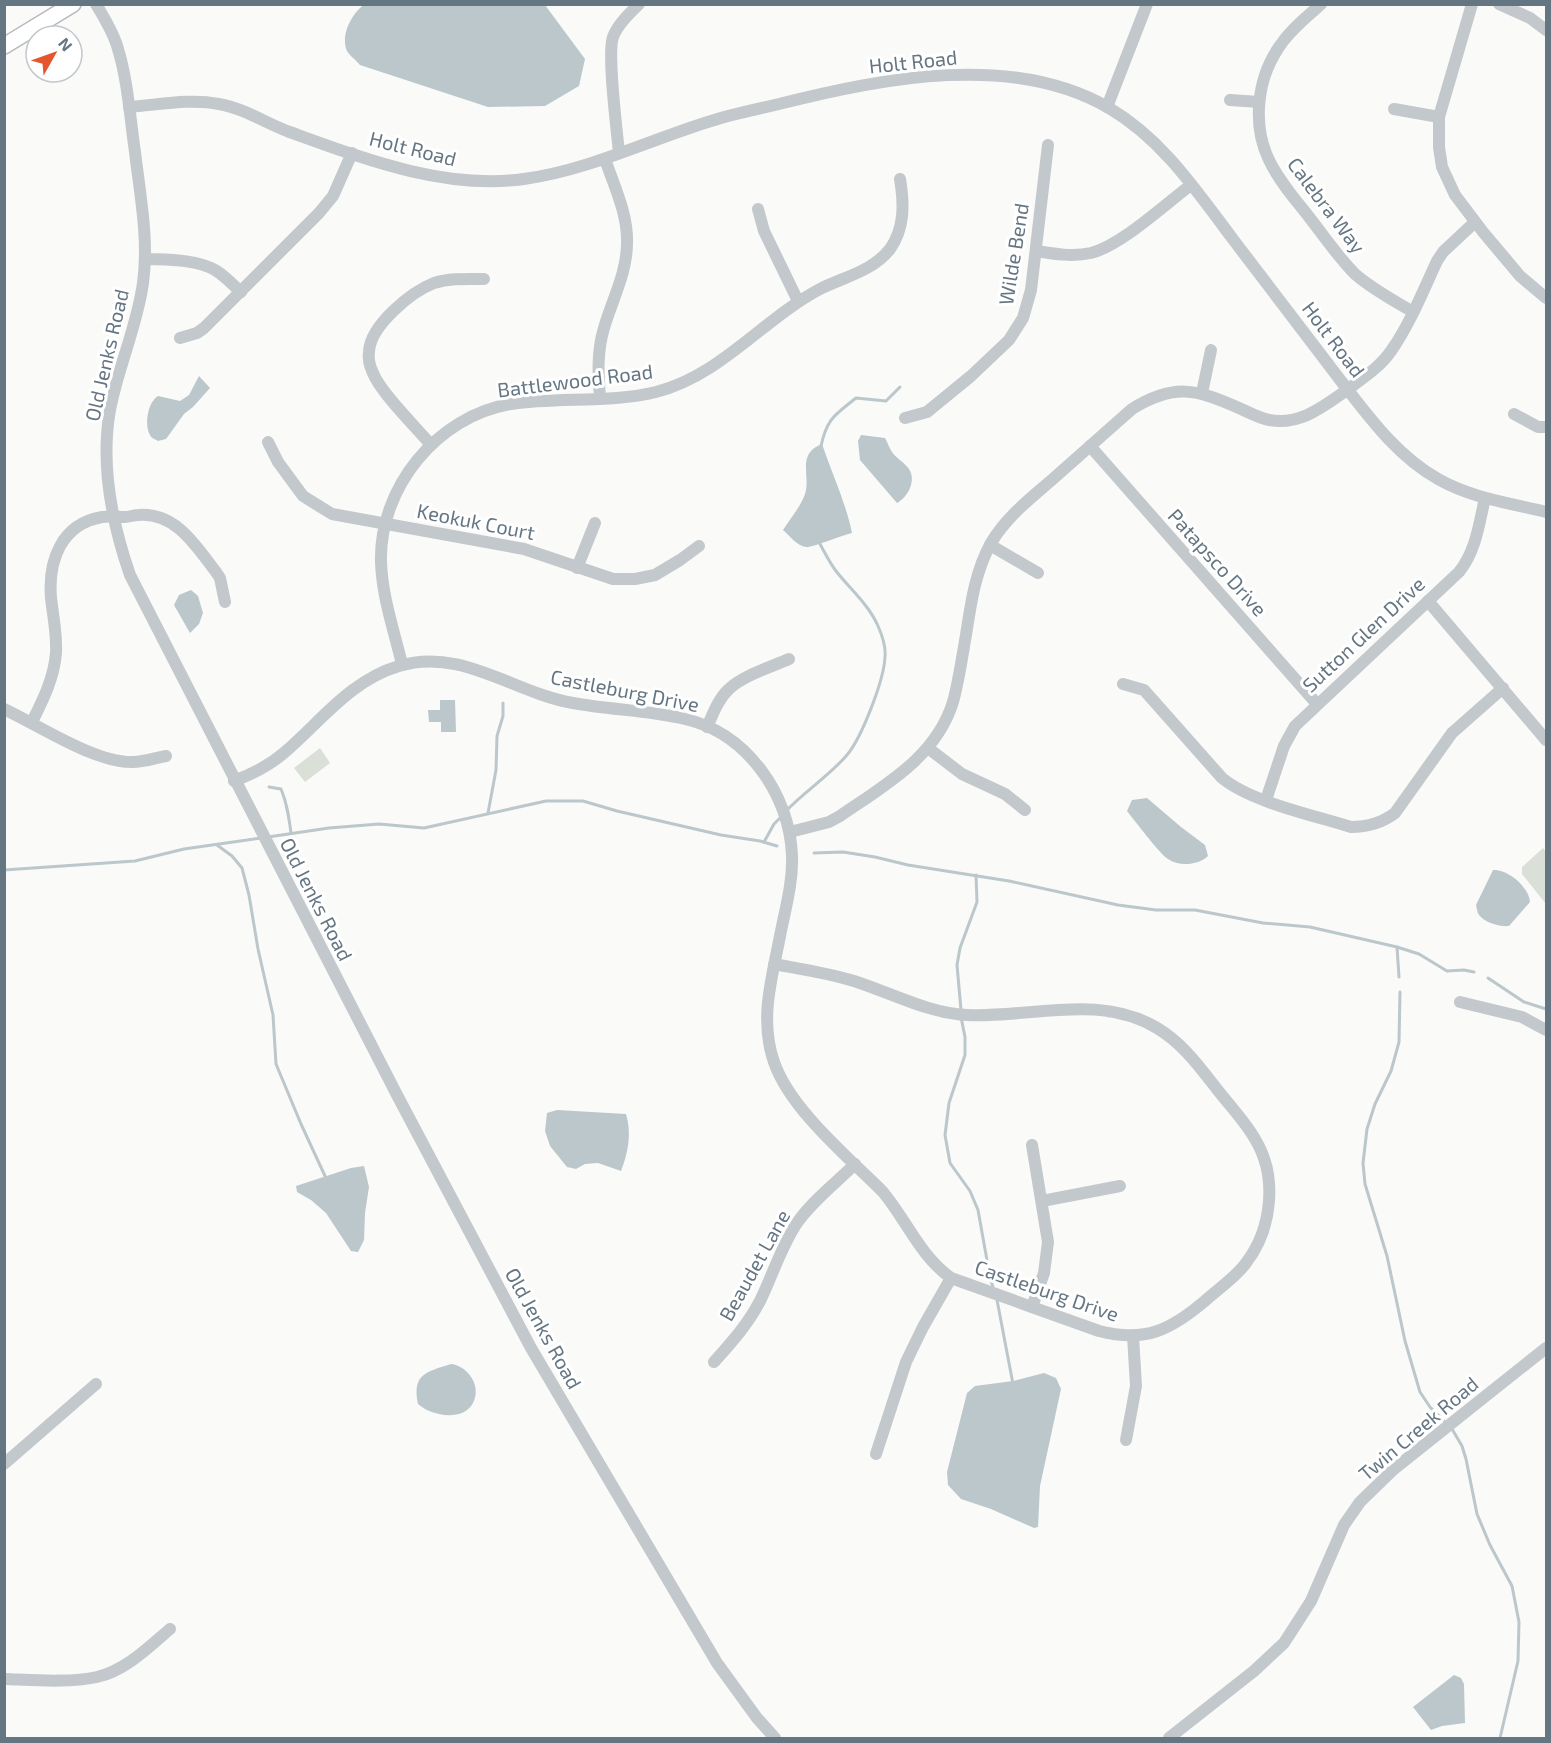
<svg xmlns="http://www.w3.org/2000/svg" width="1551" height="1743" font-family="'Exo 2',sans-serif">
<rect width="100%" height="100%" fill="#fafaf8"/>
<g fill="#dadfd7">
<polygon points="320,748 330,763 305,782 294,768"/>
<polygon points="1543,848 1546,852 1546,904 1522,874 1522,867"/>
</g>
<g fill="#bbc7cb">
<path d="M365,4L545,5L585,59L579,86L545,106L488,107L360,65C357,61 349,55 347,51C340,35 352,13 365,4Z"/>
<path d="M199,376L210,388L193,407L184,414L166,439L158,441C155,439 151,438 150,435C144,424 148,402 158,396L180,401L189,395Z"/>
<path d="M861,435L885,438C888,443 889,448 892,452C896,458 905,463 909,469C917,481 907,498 897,503L860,460L858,441Z"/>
<path d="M822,444C832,474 846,503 852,533C843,535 811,548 806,547C797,546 790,536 783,530C790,519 801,506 805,494C811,476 796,454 822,444Z"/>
<polygon points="191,590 198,596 203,613 199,624 190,633 174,605 179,595"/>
<polygon points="440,700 455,700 456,732 441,732 441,722 429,722 428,710 440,710"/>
<path d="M1147,798L1181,827L1205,845L1208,856C1199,865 1179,867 1168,859C1158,852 1136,822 1127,811L1132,800Z"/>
<path d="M1493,870C1508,869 1529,887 1530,902L1509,926C1501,927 1485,923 1479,915C1477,912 1477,909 1476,905Z"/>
<path d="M557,1110L626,1114C632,1133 628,1153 621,1171L598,1163L585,1164L576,1169L567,1167L550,1146L545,1131L547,1113Z"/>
<polygon points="364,1166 369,1187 365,1213 364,1240 358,1252 351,1251 326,1213 311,1200 297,1192 296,1186 351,1168"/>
<path d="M451,1364C468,1366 482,1386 473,1403C463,1422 431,1416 418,1404C412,1374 426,1372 451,1364Z"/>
<polygon points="1044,1373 1056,1378 1061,1389 1040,1486 1038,1527 1034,1528 991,1509 961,1499 948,1485 947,1472 967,1393 975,1386 1013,1381"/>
<polygon points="1454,1675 1461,1678 1464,1684 1465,1723 1442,1726 1431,1730 1413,1707"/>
</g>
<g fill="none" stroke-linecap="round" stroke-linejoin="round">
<g stroke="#bbc7cb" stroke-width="3">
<path d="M821,446C827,418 835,415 856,398L886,401L900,387"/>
<path d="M269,787L281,789C287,803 289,818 291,833"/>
<path d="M786,811C805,791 829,776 847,755C862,737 884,680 885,657C886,647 882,635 878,626C869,605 850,589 836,571C830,563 825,553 820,544V540"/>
<polyline points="488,813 496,770 497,736 503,716 503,703"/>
<polyline points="268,837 329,828 379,824 424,828 546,801 583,801 617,811 721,835 760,841 777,846"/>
<polyline points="764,842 774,824 782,816"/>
<polyline points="217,845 232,856 242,868 249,895 258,949 273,1015 276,1064 301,1124 325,1176"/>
<polyline points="814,853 843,852 875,857 908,865 1009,881 1118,905 1156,910 1195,910 1263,923 1310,927 1397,947 1419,954 1447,971 1464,970 1474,972"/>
<polyline points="4,870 135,861 184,849 261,838"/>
<polyline points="1397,947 1399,977"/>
<polyline points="1488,978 1524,1002 1546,1009"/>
<polyline points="1400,992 1399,1042 1391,1071 1375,1104 1367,1129 1363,1163 1365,1184 1387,1256 1405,1341 1420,1392 1430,1407 1444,1421"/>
<polyline points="961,1010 957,965 960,948 977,902 976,875"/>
<polyline points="961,1017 965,1037 965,1055 949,1103 945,1135 950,1163 970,1191 978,1210 990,1277 994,1291"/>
<polyline points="997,1300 1013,1384"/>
<polyline points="1452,1429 1462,1446 1466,1459 1477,1514 1490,1545 1512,1586 1519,1622 1518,1661 1500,1738"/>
</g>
<g stroke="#b5babe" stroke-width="18">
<polyline id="major" points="4,46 73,4"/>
</g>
<g stroke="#c3c8cc" stroke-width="12">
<path d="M96,4C104,18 114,33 118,49C128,82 130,118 135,152C140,195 149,240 143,283C137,327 118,367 110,410C100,466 112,523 130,575L397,1095L531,1348L717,1663L757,1718L775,1738"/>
<path d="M1321,4C1306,18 1290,30 1279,47C1257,79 1252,125 1269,160C1279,181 1295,199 1309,217C1324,236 1338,257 1355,274C1372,289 1393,300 1413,312"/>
<polyline points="1472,4 1439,117 1439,147 1442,167 1455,195 1483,232 1520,276 1546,298"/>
<polyline points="1499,4 1530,18 1546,30"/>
<polyline points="1230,100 1259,102"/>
<path d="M129,107C158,105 190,98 219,104C243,108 264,122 287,131C362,158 443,190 524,179C589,170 649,140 711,121C735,113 759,109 783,103C884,78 1013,52 1109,108C1162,139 1196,190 1232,238C1268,285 1304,333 1341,381C1369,417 1397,456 1438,479C1471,498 1510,503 1546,512"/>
<polyline points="1107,107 1147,4"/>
<polyline points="1394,109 1439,117"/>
<path d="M619,153C617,131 607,54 613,37C618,24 629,14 639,4"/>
<polyline points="758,209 764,231 798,301"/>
<path d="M1036,251C1054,254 1073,257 1091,253C1122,245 1165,204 1191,185"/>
<path d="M145,259C167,260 195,259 215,270C225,276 232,284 241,292"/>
<polyline points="180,338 197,333 204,328 319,213 333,196 352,153"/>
<polyline points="1202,393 1211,350"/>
<path d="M600,397C598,374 597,351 604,328C612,300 627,273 627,243C628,214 614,186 605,159"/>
<polyline points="1514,414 1538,427 1546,427"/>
<polyline points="905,418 927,412 971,376 1009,340 1023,318 1031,290 1048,145"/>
<polyline points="268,442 278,462 303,496 332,514 524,549 613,579 635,579 655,575 680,560 699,546"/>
<path d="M431,445C416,427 381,393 373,373C370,367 368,358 369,351C371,325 411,292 434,283C450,278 467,279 484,279"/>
<polyline points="1090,446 1317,704"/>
<polyline points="990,545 1038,573"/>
<polyline points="577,568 595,523"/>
<polyline points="1428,601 1546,740"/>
<path d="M402,664C394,631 382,596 381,562C379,488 437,416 511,404C557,397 612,403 656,392C720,376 763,319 820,289C844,277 873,271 890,249C905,228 904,203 900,179"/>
<path d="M1123,684L1144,690L1222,778C1251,802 1313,815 1351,827C1368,827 1382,823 1395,813L1452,733L1503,688"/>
<path d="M4,709C40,726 95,763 133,762C144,762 155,758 166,756"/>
<path d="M32,722C43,700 54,678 56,653C57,634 53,616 51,598C48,561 61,524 102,517C110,516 117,517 125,517C129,517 134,515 138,515C176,512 196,546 216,572L220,578L225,602"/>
<path d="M707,727C713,714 718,699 729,689C742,676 771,667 789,659"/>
<polyline points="928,748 962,774 1005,794 1025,810"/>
<path d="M234,781C253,774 270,765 285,752C321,721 351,680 399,666C461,647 514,693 573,703C610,710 648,710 685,719C747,733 790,795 792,856C793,883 785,910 780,936C772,978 759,1019 774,1062C790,1109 848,1157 883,1192C907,1221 920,1256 951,1278L1099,1331C1145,1343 1171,1330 1206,1300C1219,1288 1235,1278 1246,1263C1272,1229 1278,1177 1255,1139C1246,1123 1232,1108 1220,1093C1201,1069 1184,1044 1157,1028C1100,993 1030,1018 967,1015C928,1013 891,993 854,981C828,973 801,969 774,964"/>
<path d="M1266,800L1284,746L1295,726L1459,572C1476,551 1479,524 1485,498"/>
<path d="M790,832L829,822L840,816C885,785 936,757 953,702C959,680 962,657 966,635C971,603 975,572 991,543C1006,517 1031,498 1054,478C1080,455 1106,432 1132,409C1174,383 1196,389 1239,408C1248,412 1259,418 1269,420C1300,426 1324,406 1347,390C1363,378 1380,367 1391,351C1410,324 1423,291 1437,261L1443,252L1475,222"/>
<polyline points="1460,1002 1522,1017 1546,1030"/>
<polyline points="1032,1145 1048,1242 1044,1273 1032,1307"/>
<polyline points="1042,1201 1120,1186"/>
<path d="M714,1362C732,1342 749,1323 761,1299C773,1274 781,1247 797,1223C812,1201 836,1183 855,1164"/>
<polyline points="1126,1440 1136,1386 1133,1336"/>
<polyline points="876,1454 906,1362 923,1327 951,1278"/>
<polyline points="4,1464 96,1384"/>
<path d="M4,1679C33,1680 69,1683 97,1677C125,1671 149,1647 170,1629"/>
<polyline points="1169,1738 1254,1671 1284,1643 1311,1601 1344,1525 1360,1502 1394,1469 1546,1348"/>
</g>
<use href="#major" stroke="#fff" stroke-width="15"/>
</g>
<g text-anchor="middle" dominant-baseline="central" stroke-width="6" stroke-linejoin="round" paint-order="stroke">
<g font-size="20" fill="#657683" stroke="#fff">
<text transform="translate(913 61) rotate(-6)">Holt Road</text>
<text transform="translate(413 148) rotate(14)">Holt Road</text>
<text transform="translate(1327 205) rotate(53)">Calebra Way</text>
<text transform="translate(1013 254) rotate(-81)">Wilde Bend</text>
<text transform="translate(1334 339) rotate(53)">Holt Road</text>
<text transform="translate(106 355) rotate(-77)">Old Jenks Road</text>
<text transform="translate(575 380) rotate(-7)">Battlewood Road</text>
<text transform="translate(476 521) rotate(11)">Keokuk Court</text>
<text transform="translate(1218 562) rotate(48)">Patapsco Drive</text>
<text transform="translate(1363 634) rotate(-43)">Sutton Glen Drive</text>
<text transform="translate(625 690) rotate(11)">Castleburg Drive</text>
<text transform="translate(317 899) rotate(63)">Old Jenks Road</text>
<text transform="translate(754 1265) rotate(-61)">Beaudet Lane</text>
<text transform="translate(1047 1290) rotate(19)">Castleburg Drive</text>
<text transform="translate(544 1328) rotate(61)">Old Jenks Road</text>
<text transform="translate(1418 1428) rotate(-40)">Twin Creek Road</text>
</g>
</g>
<rect width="1551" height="1743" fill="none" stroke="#657683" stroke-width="12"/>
<g transform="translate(54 54) rotate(50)"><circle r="28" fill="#ffffff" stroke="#c1c8cd" stroke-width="1.5"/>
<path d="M0-4.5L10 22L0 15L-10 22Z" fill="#e4572e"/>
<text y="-9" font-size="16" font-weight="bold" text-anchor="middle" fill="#657683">N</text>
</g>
</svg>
